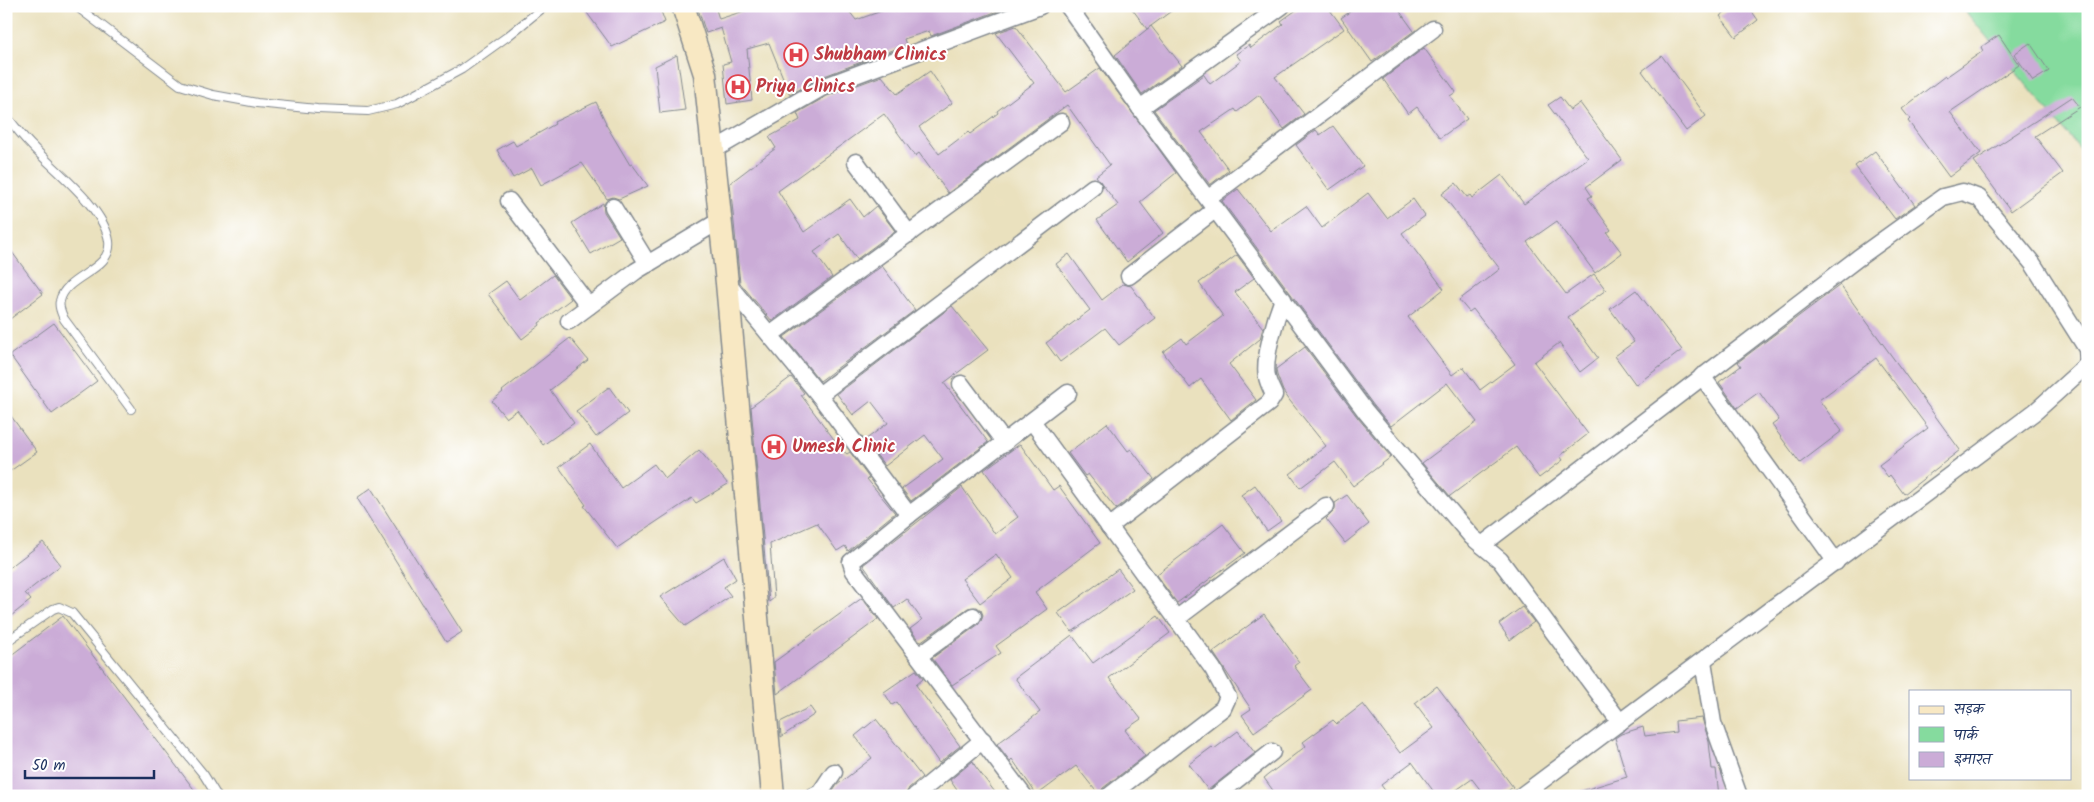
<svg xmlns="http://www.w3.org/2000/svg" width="2094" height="802" font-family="Kalam,'Playpen Sans Deva',sans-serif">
<rect width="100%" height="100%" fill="#fff"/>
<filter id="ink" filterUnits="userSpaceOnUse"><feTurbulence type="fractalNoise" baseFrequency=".02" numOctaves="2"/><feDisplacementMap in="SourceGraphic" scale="10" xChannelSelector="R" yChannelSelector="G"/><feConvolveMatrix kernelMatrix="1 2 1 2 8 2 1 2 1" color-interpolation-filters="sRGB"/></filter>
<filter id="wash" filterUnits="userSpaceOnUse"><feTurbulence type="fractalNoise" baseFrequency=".0096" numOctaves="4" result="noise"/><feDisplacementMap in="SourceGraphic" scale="20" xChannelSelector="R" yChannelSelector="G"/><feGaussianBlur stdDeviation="1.12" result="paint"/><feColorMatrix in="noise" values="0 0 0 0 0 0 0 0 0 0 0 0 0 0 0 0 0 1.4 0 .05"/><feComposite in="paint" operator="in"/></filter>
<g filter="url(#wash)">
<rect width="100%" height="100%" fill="#eae1be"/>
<polygon fill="#85db9e" stroke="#50857e" points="1961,6 2088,6 2088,159"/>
<g id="blocks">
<g fill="#cbacd7" fill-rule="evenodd">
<polygon points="582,6 659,6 665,22 612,47"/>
<polygon points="697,6 715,6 719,19 760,6 845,6 856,20 893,7 895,12 912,6 1001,6 1003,9 931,36 929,31 904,39 906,45 819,78 790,95 769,43 747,49 752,100 727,104 723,64 731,62 721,28 706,33"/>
<polygon points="1130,6 1178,6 1147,29"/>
<polygon points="1302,6 1327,6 1344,29 1275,77 1304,114 1284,129 1259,95 1237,112 1235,109 1201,132 1229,170 1210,185 1154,110 1204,75 1210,84 1241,61 1236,54 1249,45 1251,48 1283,24 1281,21"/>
<polygon points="1358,6 1396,6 1414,31 1372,62 1341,18"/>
<polygon points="1733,6 1748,6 1758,20 1736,37 1720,16"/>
<polygon points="1016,26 1066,92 1100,68 1176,173 1140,202 1163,233 1127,262 1097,220 1118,205 1096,176 1110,165 1067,105 948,193 919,153 915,156 884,114 778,191 804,232 850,199 863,217 876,206 895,231 857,259 839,234 814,252 832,277 772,321 740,283 730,183 776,148 769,137 800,120 797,113 827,96 882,76 897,94 930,71 952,103 919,127 939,154 968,132 970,134 998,113 997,111 1034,83 996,33"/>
<polygon points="1151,26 1182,66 1142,94 1115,55"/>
<polygon points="1999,35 2019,65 1950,112 1981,153 1949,177 1908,121 1910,119 1902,109 1945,76 1946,77 1983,51 1981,47"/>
<polygon points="2030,43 2049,71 2033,81 2014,54"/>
<polygon points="1424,48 1456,92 1450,96 1467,119 1440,138 1417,107 1408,114 1383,79"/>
<polygon points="677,55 685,110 660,113 655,66"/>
<polygon points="1662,56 1706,116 1686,131 1642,71"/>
<polygon points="1560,97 1570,110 1580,103 1622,160 1586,187 1592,196 1588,198 1611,230 1607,233 1622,253 1595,273 1557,221 1527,242 1566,294 1594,274 1606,290 1568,317 1598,358 1580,372 1559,343 1534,362 1588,434 1560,456 1563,460 1539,478 1516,447 1450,496 1422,463 1477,422 1447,383 1391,426 1374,406 1222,201 1238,189 1271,231 1306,206 1322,228 1368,193 1387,218 1413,199 1425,216 1402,233 1444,289 1408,317 1452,375 1463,367 1480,390 1515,364 1473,309 1469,312 1459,300 1500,269 1442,194 1456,183 1467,197 1470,195 1472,198 1502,175 1524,204 1588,158 1548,105"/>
<polygon points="2072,97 2080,107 2035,136 2063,173 2011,211 1974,161"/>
<polygon points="596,102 606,123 605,123 630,165 632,164 648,186 619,199 613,197 607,199 582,163 541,185 532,168 513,178 497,150 513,141 516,146 555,124 554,122"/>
<polygon points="1333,126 1363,166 1329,190 1296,145 1316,130 1320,135"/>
<polygon points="1875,151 1915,205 1895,219 1855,166"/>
<polygon points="603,203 604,212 620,237 591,254 572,223"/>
<polygon points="6,244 43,294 6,322"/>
<polygon points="1069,254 1102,300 1123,284 1131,286 1155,318 1119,345 1105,328 1060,362 1046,343 1090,310 1056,264"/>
<polygon points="1237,255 1254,278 1235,292 1263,328 1260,339 1229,364 1256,400 1231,420 1201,379 1190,388 1163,352 1182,338 1186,344 1223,316 1199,283"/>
<polygon points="882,266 915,310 820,381 784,337"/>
<polygon points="553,275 571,299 539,323 540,325 522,339 488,294 506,281 520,300"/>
<polygon points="1840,285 1960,450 1904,494 1890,475 1888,477 1879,465 1928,428 1876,358 1819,400 1842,431 1800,463 1772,425 1779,420 1759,392 1737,408 1719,382 1741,366 1738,362"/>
<polygon points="1636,290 1682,350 1636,385 1615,356 1634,342 1610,309"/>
<polygon points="952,306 988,350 944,383 988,442 911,501 902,489 943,459 925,435 885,466 865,440 888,423 871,401 853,415 837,394"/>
<polygon points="54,323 97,381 52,414 10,355"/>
<polygon points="570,338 588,360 550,390 574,423 543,445 517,410 506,418 492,401 503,392 502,391"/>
<polygon points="1305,347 1358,418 1391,457 1353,486 1335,462 1300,488 1290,474 1326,446 1290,401 1283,391 1277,375 1276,369"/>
<polygon points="791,377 804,393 801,395 842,450 847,454 850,452 869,478 867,479 895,513 848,551 845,546 837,551 817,523 770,544 774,598 769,602 751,407"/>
<polygon points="609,387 628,413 596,437 576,411"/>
<polygon points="6,409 37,452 6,474"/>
<polygon points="1107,423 1128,451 1131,449 1154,479 1116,509 1088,474 1085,476 1068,453"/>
<polygon points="590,444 621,488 654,464 665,479 699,450 728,484 696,503 692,498 617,548 584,506 586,505 559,467"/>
<path d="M1020,444L1053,490L1059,486L1100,543L1035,592L1047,609L996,646L1001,653L952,685L932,658L979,624L983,615L981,610L977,607L968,608L920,642L910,629L922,620L907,599L894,608L863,565L962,487L995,534L1018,517L984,470ZM996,554L1013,578L980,603L962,579Z"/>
<polygon points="1255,485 1281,521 1267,531 1241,495"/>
<polygon points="371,488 462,632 446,642 357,498"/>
<polygon points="1347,495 1369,524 1345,543 1326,519 1335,510 1335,503"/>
<polygon points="1223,524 1245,553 1177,603 1156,575"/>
<polygon points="43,542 61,565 25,593 31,600 6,620 6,570"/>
<polygon points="724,557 736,579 724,587 731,596 685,626 660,597"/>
<polygon points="1118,569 1133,589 1072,632 1058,613"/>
<polygon points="862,598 878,619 777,694 774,662"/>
<polygon points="1522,607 1534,622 1510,640 1499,624"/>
<polygon points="1264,614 1299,662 1294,666 1312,690 1254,732 1242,715 1251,709 1213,652"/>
<polygon points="63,616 199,796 6,796 6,659"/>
<polygon points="1158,616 1170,633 1109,678 1141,719 1125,730 1145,756 1103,788 1099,795 1076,766 1037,795 1012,759 1010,761 997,744 1040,712 1015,678 1072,635 1093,663"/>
<polygon points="916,670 923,679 916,685 960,746 939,763 897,702 892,705 884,692"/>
<polygon points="1437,686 1513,787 1501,796 1485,796 1472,779 1448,796 1437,796 1412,762 1381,785 1389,796 1277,796 1264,778 1306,746 1303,742 1333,720 1337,724 1363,704 1400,753 1434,728 1415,703"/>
<polygon points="810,707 815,714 781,737 780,722"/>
<polygon points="1702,718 1709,742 1712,769 1716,769 1719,796 1579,796 1578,792 1627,777 1615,738 1621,734 1643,727 1645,736 1676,732 1675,721"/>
<polygon points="876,719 922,777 909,788 905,796 830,796 837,785 872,758 855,736"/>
<polygon points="1238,731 1255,753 1208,790 1189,764 1212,747 1214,749"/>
<polygon points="973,761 975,766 998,796 961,796 950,780"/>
</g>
</g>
</g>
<g filter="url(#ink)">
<use href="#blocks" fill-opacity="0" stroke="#82888e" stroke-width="1"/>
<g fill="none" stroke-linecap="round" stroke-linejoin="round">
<g stroke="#82888e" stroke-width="10">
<g id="lane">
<polyline points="76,6 180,85 213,95 257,103 317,109 368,111 397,104 462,69 508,36 545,6"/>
<path d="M6,116C14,125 22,136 31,145C54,170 104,207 109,241C113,271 65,275 60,301C58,307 62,314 64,319L131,409"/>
<polyline points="6,642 53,609 59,607 72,613 204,775 217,796"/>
</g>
</g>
<g stroke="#82888e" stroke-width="19">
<g id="street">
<polyline points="1068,6 1140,108 1366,412 1472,537 1500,560 1620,722"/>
<polyline points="1140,108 1282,6"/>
<polyline points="712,151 823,87 1040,6"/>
<polyline points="856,162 909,234"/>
<polyline points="1209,198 1433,29"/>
<polyline points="509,201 589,306"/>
<polyline points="613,207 648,264"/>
<polyline points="1129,276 1216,209"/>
<polyline points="727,283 819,395 909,515 851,562 854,571 1024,796"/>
<polyline points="569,321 636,271 719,221"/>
<polyline points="770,335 1061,122"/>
<polyline points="1702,376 1836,562"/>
<polyline points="961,384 1005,443"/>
<polyline points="819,395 1093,187"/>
<polyline points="1032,421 1213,669 1228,697 1223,708 1109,796"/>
<polyline points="909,515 1068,393"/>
<path d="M1109,527L1269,403L1274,395C1272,390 1268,383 1267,377C1263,358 1276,317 1283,299"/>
<polyline points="1482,545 1858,258 1943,197 1963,192 1979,198 2033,264 2087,349 2088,361"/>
<polyline points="1176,619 1326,506"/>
<polyline points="920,655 973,616"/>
<polyline points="1703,661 1713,723 1739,796"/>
<polyline points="814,796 820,793 834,772"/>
<polyline points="915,796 983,740"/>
<polyline points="1216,796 1272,752"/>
<polyline points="1521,796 2036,411 2088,364"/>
</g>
</g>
<g stroke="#82888e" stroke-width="25">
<polyline id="secondary" points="683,6 705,74 727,283 773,796"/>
</g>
<use href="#lane" stroke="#fff" stroke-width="8"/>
<use href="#street" stroke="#fff" stroke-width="16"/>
<use href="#secondary" stroke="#f8e8c3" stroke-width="22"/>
</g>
</g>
<defs>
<g id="hospital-ring" transform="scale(1.25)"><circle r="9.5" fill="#fff" stroke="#e0444e" stroke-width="1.5"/><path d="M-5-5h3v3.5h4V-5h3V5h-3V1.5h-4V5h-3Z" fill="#e0444e"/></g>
</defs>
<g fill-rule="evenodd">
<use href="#hospital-ring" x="796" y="55"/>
<use href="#hospital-ring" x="738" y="87"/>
<use href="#hospital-ring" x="774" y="447"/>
</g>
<g text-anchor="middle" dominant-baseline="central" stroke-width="4" stroke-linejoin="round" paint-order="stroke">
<g font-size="18" font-weight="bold" fill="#be3a42" stroke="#fff" text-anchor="start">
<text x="814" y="55">Shubham Clinics</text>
<text x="756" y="87">Priya Clinics</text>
<text x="792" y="447">Umesh Clinic</text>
</g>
</g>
<rect width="2094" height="802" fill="none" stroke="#fff" stroke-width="25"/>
<rect x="1909" y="690" width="162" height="90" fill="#ffffff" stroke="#a4acbf"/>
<rect x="1919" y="706" width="25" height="8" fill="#f8e8c3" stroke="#a4acbf"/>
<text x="1954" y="714" font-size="15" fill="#1b2f5e">सड़क</text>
<rect x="1919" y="727" width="25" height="15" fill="#85db9e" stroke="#a4acbf"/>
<text x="1954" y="740" font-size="15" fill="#1b2f5e">पार्क</text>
<rect x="1919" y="752" width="25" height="15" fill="#cbacd7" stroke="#a4acbf"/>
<text x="1954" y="764" font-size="15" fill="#1b2f5e">इमारत</text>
<path d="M25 770v8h129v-8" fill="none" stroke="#1b2f5e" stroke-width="2.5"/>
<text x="32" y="770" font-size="15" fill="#1b2f5e" stroke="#ffffff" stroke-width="4" paint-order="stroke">50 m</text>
</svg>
